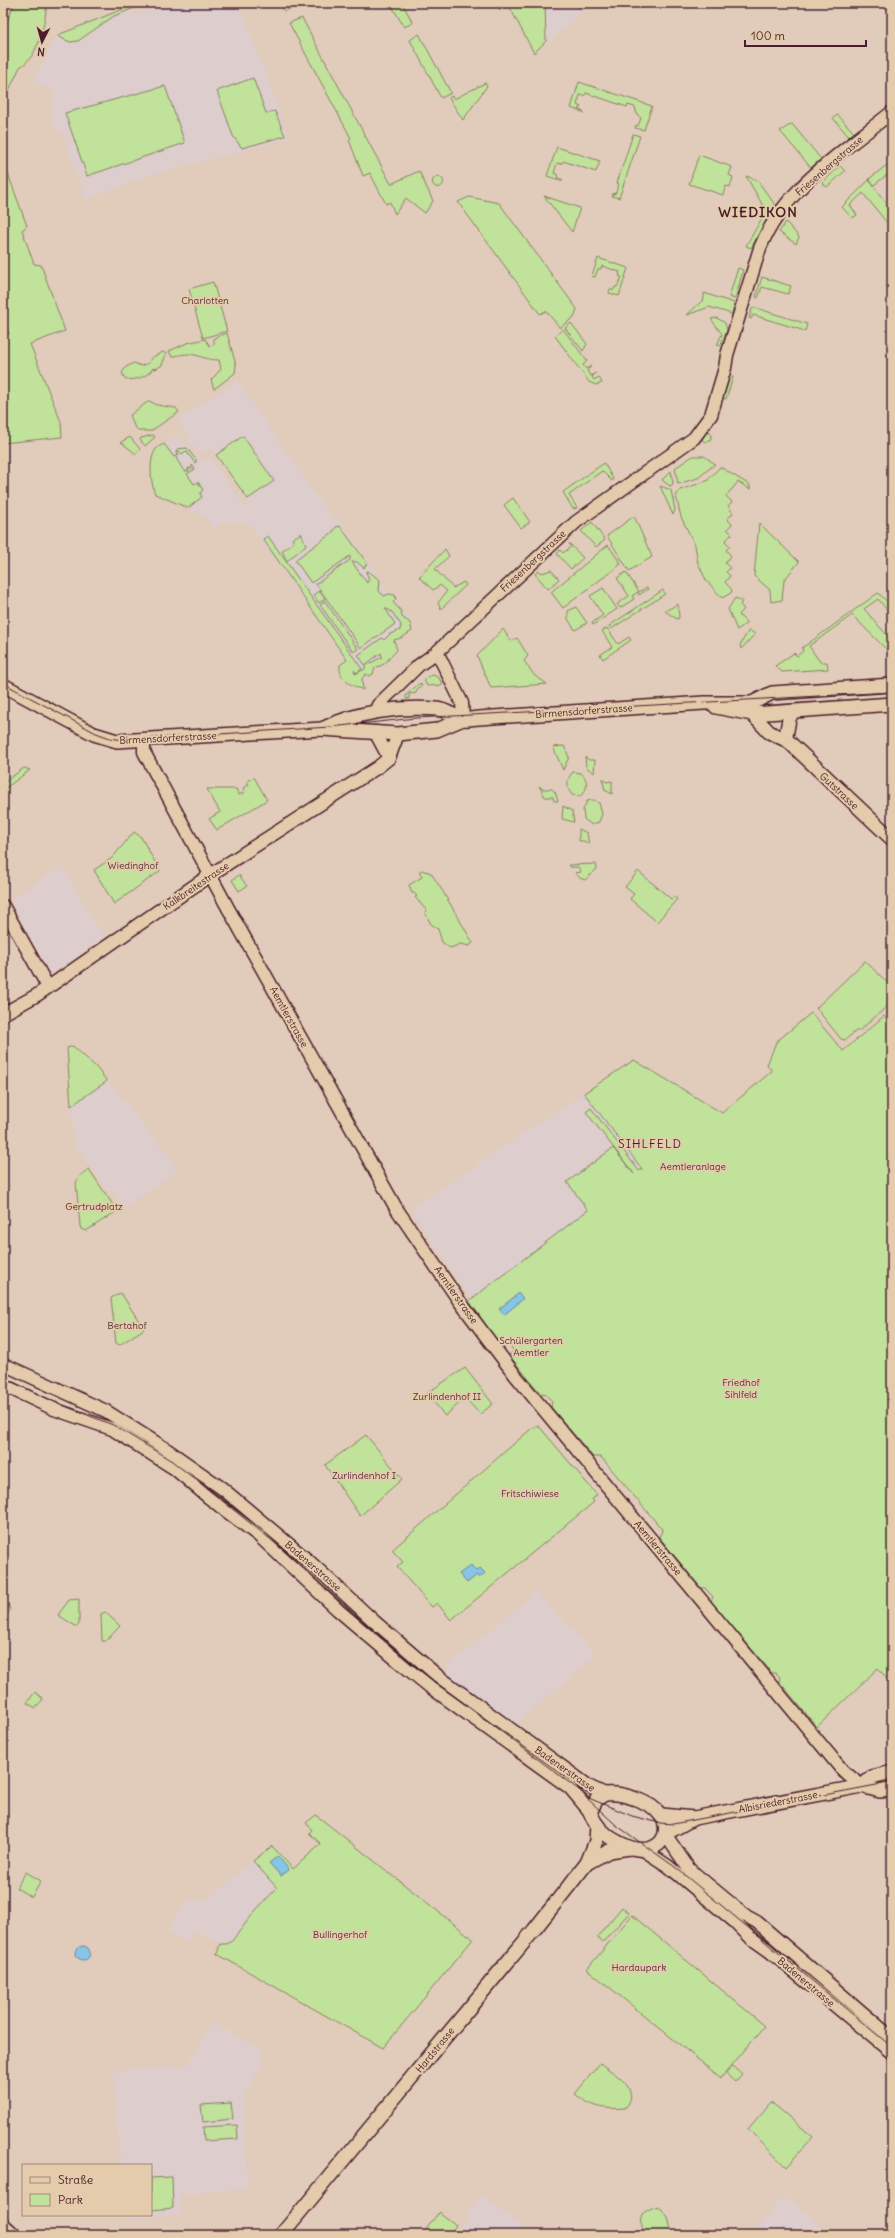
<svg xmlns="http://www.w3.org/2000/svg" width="895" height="2238" font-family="Delius,sans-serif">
<rect width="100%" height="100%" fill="#e1ccbb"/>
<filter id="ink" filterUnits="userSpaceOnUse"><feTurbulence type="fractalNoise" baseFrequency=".025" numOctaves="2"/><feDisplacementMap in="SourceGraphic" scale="8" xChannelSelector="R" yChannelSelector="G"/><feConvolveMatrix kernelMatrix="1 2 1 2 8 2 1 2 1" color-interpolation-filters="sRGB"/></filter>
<g filter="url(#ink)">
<g fill="#ddcdcd">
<polygon points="158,3 239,3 289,138 154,174 86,199 61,129 56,131 50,114 56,91 40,85 34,79 58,35 130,5 134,16 159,6"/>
<polygon points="545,3 578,3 577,6 585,9 548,43 545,30"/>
<polygon points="237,381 333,520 337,518 414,628 393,643 397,650 360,685 328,634 249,524 231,521 222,522 214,529 207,519 182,505 161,498 155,494 153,488 151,465 154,454 157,449 177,435 201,460 205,458 208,461 211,458 245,507 250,504 210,447 200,453 194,445 191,446 187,440 190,438 178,420"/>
<polygon points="61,866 104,937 54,972 48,970 10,900"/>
<polygon points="107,1081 178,1168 175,1173 123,1208 110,1189 107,1191 74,1142 71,1106"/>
<polygon points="584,1093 642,1169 471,1299 416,1217 412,1207 466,1171 471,1172 476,1168 477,1164"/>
<polygon points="536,1592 596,1654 516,1725 452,1679 446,1667"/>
<polygon points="253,1861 277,1888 255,1911 232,1941 223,1945 194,1930 189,1939 185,1941 167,1933 181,1908 193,1898 198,1903 216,1892"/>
<polygon points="212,2022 263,2051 264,2058 243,2100 248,2186 245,2189 180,2194 181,2211 179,2214 126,2219 125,2215 151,2215 151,2165 121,2165 113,2072 187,2065"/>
<polygon points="481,2195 532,2235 454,2235 469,2216 466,2214"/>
<polygon points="790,2199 829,2231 834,2235 752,2235 779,2200"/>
</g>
<g fill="#c1e29b" stroke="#868063">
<path d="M26,3H47C45,22 39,57 20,67L3,103V31L14,4L25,5Z"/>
<polygon points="138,3 141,3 137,7 114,16 78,41 70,42 59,37 58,35"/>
<polygon points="280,3 294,3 296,7 284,11"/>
<polygon points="390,3 402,3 413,23 404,27"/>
<polygon points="497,3 545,3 546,41 534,53 509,6 500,10"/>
<polygon points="578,3 592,3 581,10 577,6"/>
<polygon points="302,18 391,184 419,171 433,201 425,213 406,198 395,214 390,202 386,204 370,173 363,176 349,140 351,138 289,23"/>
<polygon points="419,34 451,93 441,98 410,40"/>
<polygon points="253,78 266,113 275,111 285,136 242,148 233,136 217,91"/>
<polygon points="579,82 652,106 644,130 635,128 636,125 638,126 641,118 637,114 635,107 628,105 627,107 586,93 584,96 580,95 577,105 581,107 578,109 585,113 571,108"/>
<polygon points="485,83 487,86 463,120 449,98 452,96 454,99"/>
<polygon points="165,86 185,143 87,176 65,113"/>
<polygon points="838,115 854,133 849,137 833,118"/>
<polygon points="792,124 821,159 811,168 780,131"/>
<polygon points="633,134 640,136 619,198 612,196 613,193 615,194 619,184 617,183"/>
<polygon points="557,147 600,161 596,172 563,161 561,164 557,163 554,173 558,175 557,178 562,179 562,181 547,176"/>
<polygon points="699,155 732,167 729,175 733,177 730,187 726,186 723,195 689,184"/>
<polygon points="3,160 27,226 22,230 34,264 41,265 65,331 30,344 61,422 62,437 3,443 3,337 9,334 3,317"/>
<polygon points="892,161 892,171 874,185 869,179"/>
<polygon points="840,166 845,171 827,187 822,183"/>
<polygon points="746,176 757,180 776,206 751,248 746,246 766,211"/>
<circle cx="438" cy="182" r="5.5"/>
<polygon points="869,180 892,211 892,229 863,193 850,205 857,215 852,218 842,207"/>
<polygon points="544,196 580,208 572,232"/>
<polygon points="469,197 499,203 577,309 574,317 560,328 546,311 540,314 458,202"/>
<polygon points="786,222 799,237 796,244 779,232"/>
<polygon points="598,258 628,268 619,296 609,293 610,289 613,291 615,287 617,287 622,277 619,276 620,272 602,266 601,269 598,269 595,277 592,276"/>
<polygon points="738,268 743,270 735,299 729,297"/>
<polygon points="762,277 791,286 788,294 762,287 758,298 756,297"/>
<polygon points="213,282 227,331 203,338 189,289"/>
<polygon points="704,293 734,303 732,314 709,307 687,315 704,299"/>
<polygon points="753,307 807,324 805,331 753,315 751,319 749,318"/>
<polygon points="717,318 725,323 727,330 720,346 717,345 722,334 711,319"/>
<polygon points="571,323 587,344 583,351 565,328"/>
<polygon points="563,329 587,361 583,365 586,369 591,366 587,371 591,376 596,373 592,377 594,380 599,377 602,383 596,385 589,382 555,336"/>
<path d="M227,333L236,365L235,373L214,389L211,380L221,369L219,360C198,360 197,349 172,357L169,351L187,343L205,339L210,346L214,345V338Z"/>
<path d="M163,352L166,354L162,365L156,369L153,368C148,377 135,381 125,379L122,373L126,367L134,363L141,366L149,363L151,358Z"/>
<polygon points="730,377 733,377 726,399 723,398"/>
<polygon points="149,401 157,405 176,408 179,412 151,431 139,431 134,426 130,415"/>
<polygon points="707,430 711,434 711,439 705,442 702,440"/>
<polygon points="153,435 155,437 145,446 140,440 141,438"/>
<polygon points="243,436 274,481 248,499 216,455"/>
<polygon points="130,437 140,449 136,454 121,442"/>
<path d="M164,444L174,457L178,455L176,453L177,449L187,448L197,461L195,463L186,451L182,454L179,451L177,452L179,455L176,458L184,471H189L188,468L192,469V465L195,469L187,474L194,484L198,482L203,490L200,493L202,497L188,508L155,494C151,484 148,459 156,449C158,447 162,445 164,444Z"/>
<polygon points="693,456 704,456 715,464 698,478 678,484 675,468"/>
<polygon points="604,463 613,479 612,481 602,471 569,495 577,508 573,509 563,492"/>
<polygon points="720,467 750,485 750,489 738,482 726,496 732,502 728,506 733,513 727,519 732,524 727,529 732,534 725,541 730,546 726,550 731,556 725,563 730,568 726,572 730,576 725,582 732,590 731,593 722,598 706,580 698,563 695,545 681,517 676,496 680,490 707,481"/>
<polygon points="671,471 673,484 670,486 662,480"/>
<polygon points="660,486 671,490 675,510 673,515"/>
<polygon points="513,498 530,522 521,528 504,505"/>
<polygon points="634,516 652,557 629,571 607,536"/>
<polygon points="592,522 605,540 596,547 581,531"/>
<polygon points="759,523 799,562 784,580 782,600 771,602 770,590 754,576"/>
<path d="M340,526L367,563L364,568L357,562H352L367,583L369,579L366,572L368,571L380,580L379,591L384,596L389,594L395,595L396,599L393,602L401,611L402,617L410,623L412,631L401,638L394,640L397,650L384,664L375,668L373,674L369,676L366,674L362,679L363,690C350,684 339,681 340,665L347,660L263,539L268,536L362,669L356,673L354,670L355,674L365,669V666L382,657L381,653L365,665L358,655L382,638L384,640L390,634L400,630L401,625L392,612L385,608L395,624L361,648L316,584L350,560V556L311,583L295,560L333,532L336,527Z"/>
<polygon points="301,533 306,545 287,561 282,551 294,542 292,539"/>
<polygon points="569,543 583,558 571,569 557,554 560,550 563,553 571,547"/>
<polygon points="608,545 621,564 563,608 551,592"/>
<polygon points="445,549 449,556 435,569 453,588 464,582 466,585 441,609 438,603 447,591 440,585 433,590 419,577"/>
<polygon points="551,570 559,579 548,589 535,574 539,571 542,573"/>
<polygon points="626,572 639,592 647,587 648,589 639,595 638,592 632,596 634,599 620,608 617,604 629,596 617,578"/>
<polygon points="603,588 617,609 593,625 592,623 603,615 590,596"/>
<polygon points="663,590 665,594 611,629 609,626"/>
<polygon points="319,591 325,599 319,603 313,595"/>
<polygon points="878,593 892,606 892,616 878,599 864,609 892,641 892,655 852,615 809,646 820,662 827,662 828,669 782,672 775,666 794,653 797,656 803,651 802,648"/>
<polygon points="735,598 742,601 740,605 744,609 739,615 747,623 737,630 728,609"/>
<polygon points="325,601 358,649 353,652 320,605"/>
<polygon points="678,604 679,618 677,619 665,611"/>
<polygon points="576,607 587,623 575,630 568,619 568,611"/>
<polygon points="607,628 618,644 629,637 631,640 603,659 600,655 612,647 602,631"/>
<polygon points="503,629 511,641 517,638 528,656 524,661 534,675 547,684 491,688 477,656"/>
<polygon points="749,630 755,634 741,649 740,645"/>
<polygon points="433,675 439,678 443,685 427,686 424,680 427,677"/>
<polygon points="420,683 422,686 418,688 416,693 409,694 409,699 406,699 406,695"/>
<polygon points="564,746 569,757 563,770 553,747"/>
<polygon points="585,757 589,760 595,760 594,773 586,767"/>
<polygon points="24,768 30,770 3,790 3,783"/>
<path d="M573,772L581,773C588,779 589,790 580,796L572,795C566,788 566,779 573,772Z"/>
<polygon points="254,777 267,800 217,830 209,819 220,812 207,789 236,789 239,795 245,792 243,788 249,785 247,781"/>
<polygon points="602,778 606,782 612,781 612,794 605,790"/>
<polygon points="539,786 543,789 552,789 555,792 558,801 554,801 553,797 545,797"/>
<polygon points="594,800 599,803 602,814 599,822 592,825 584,819 583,810 587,801"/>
<polygon points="563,806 572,811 574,822 562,819"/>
<polygon points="579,829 587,833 589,844 584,841 579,841"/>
<polygon points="134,832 141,837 160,871 114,904 94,870 112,858"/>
<polygon points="596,864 597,869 585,880 580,878 575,873 581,872 578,867 570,867 568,865"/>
<polygon points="422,870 431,873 442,890 473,943 469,946 461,944 450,948 442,942 438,929 431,924 425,913 427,911 415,897 417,896 414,893 412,893 409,885 422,877 419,872"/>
<polygon points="638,871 671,899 674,896 677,899 657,922 630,899 634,894 625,887"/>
<polygon points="239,875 247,886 239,891 232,880"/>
<polygon points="865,961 892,987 892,1002 860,1030 856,1031 845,1040 841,1039 816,1008"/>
<polygon points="811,1013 843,1051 884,1016 888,1021 892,1018 892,1685 878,1668 817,1727 779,1681 780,1677 776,1673 772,1673 711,1601 713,1597 705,1588 701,1588 659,1537 662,1531 661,1528 601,1457 593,1457 551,1407 552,1401 544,1393 541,1394 509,1355 514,1351 506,1340 500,1344 469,1301 588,1210 567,1182 613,1148 634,1174 586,1112 591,1108 639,1171 642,1169 584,1093 634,1060 722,1113 772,1071 767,1065 776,1042"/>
<polygon points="73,1046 95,1066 107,1081 71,1106 67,1048"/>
<polygon points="89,1169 117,1211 86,1231 81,1229 80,1226 76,1182 82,1174"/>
<polygon points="121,1293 144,1329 119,1345 116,1343 111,1298"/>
<polygon points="465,1368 493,1404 480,1414 465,1398 445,1416 427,1393"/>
<polygon points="538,1425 597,1495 592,1499 594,1502 451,1620 437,1603 432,1607 397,1567 403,1562 392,1550 532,1428"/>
<polygon points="366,1435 402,1479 360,1516 325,1465"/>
<polygon points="79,1599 79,1624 77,1627 58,1615 69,1600"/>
<polygon points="3,1604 9,1607 10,1610 3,1621"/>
<polygon points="105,1612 120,1626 106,1641 102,1641 101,1614"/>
<polygon points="35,1692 43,1699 36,1708 27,1703"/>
<polygon points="316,1815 473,1939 383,2048 217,1954 220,1944 226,1944 232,1941 255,1911 277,1888 253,1861 272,1846 293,1869 321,1844 309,1833 312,1830 306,1823"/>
<polygon points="26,1872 41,1881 32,1897 16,1888"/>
<polygon points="622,1907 629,1913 603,1942 597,1937"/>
<polygon points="632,1915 765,2026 721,2078 587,1969"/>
<path d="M600,2063C614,2074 643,2089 625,2108C605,2110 591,2107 575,2094Z"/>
<polygon points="733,2066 742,2074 735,2082 726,2074"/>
<polygon points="771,2102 813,2137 786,2167 748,2129"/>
<polygon points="231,2103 233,2119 203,2122 201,2105"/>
<polygon points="237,2125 238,2139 204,2141 203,2127"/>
<polygon points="172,2177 173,2208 151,2210 151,2178"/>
<path d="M659,2206L668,2217L672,2235H645C638,2219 641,2210 659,2206Z"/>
<polygon points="439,2212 456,2225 449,2235 422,2235"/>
</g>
<g fill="#86c5e7" stroke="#6e839c">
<polygon points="519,1293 523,1299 504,1315 499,1309"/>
<polygon points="471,1565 476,1571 480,1568 485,1573 479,1578 477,1575 467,1583 459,1574"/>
<polygon points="278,1856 289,1870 281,1876 269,1863"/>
<circle cx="83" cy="1953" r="7"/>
</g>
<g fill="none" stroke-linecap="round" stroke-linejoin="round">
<g stroke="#4a1f2b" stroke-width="15">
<g id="tertiary">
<polyline points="437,652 462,703 463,719"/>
<path d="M375,712L378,705L419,665L437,652L576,522L694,438L711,415L725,368L727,355L760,248C784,188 844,151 892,112"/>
<polyline points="375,732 389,758"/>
<polyline points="144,741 144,752 228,908 396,1208 460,1302 515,1375 843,1771 862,1786"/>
<polyline points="3,906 48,987"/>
<polyline points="3,1014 37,995 210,875 378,767 389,758 398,734"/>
<polyline points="3,1364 106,1411 163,1447 223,1489 310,1562 375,1622 438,1676 590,1787 605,1794"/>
<polyline points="3,1385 54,1409 112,1429 175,1469 208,1497 259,1536 338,1610 398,1661 430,1687 570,1788 590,1812"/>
<polyline points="665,1834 689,1869 746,1916 757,1922 892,2038"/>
<polyline points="645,1851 668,1866 735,1922 751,1938 768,1950 892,2053"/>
</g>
</g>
<g stroke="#4a1f2b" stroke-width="16">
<g id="secondary">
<polyline points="3,685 94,734 117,741 322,729 398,734 437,730 463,719"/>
<polyline points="716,707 752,714 892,704"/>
<polyline points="752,714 769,732 788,741 892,839"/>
<path d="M322,729C356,712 399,706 437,709C447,710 454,717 463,719C468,720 474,718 479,718L704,703H752L772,693L892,685"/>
<polyline points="786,736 789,719 793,711"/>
<polyline points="862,1786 872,1777 892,1772"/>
<path d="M605,1794C615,1793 626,1795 636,1799C687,1816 665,1866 622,1844C608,1838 596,1827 590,1812L597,1799Z"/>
<polyline points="662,1815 694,1818 862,1786 880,1791 892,1790"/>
<polyline points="665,1834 694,1818"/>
<polyline points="587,1863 609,1851 630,1848"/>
<polyline points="281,2235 534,1930 587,1863 596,1841 597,1825"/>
</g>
</g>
<g stroke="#4a1f2b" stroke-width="18">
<polyline id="primary" points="3,2226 13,2235"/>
</g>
<use href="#tertiary" stroke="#e4cbac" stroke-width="12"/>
<use href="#secondary" stroke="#e4cbac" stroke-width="13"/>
<use href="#primary" stroke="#e4cbac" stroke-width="15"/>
<g stroke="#4a1f2b" stroke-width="1">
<polyline points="3,683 96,733 110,738 124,740 330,727 416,718 892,692"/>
<polyline points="3,1377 57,1403 113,1425 172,1461 269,1538 410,1663 591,1799 632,1816 660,1823 673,1824 892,1782"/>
<polyline points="590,1801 616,1825 675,1867 892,2047"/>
<polyline points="3,2231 8,2235"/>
</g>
</g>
</g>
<g text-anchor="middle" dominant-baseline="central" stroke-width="4" stroke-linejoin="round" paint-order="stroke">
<g font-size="10" fill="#4a1f2b" stroke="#e4cbac">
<text transform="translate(829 166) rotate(-41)">Friesenbergstrasse</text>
<text transform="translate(533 561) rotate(-43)">Friesenbergstrasse</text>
<text transform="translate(584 711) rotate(-4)">Birmensdorferstrasse</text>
<text transform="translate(168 738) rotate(-3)">Birmensdorferstrasse</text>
<text transform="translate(839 791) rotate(43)">Gutstrasse</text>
<text transform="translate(196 886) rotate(-34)">Kalkbreitestrasse</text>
<text transform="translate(289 1017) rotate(61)">Aemtlerstrasse</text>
<text transform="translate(456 1295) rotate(55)">Aemtlerstrasse</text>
<text transform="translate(658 1548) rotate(50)">Aemtlerstrasse</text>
<text transform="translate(313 1566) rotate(41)">Badenerstrasse</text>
<text transform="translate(565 1769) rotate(35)">Badenerstrasse</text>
<text transform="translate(778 1802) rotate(-11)">Albisriederstrasse</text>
<text transform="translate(806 1982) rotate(40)">Badenerstrasse</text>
<text transform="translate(435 2050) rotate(-51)">Hardstrasse</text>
</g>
<g font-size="10" fill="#563236" stroke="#e4cbac">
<text x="205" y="300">Charlotten</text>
<text x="133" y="865">Wiedinghof</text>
<text x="693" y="1166">Aemtleranlage</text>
<text x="94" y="1206">Gertrudplatz</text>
<text x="127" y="1325">Bertahof</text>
<text x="531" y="1340">Schülergarten<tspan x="531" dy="12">Aemtler</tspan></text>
<text x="741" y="1382">Friedhof<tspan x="741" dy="12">Sihlfeld</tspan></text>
<text x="447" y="1396">Zurlindenhof II</text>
<text x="364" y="1475">Zurlindenhof I</text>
<text x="530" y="1493">Fritschiwiese</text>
<text x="340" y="1934">Bullingerhof</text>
<text x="639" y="1967">Hardaupark</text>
</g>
<g font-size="12" letter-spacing="1" fill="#4a1f2b" stroke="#e4cbac">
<text x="650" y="1143">SIHLFELD</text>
</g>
<g font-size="14" font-weight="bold" letter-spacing="1" fill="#4a1f2b" stroke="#e4cbac">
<text x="758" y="212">WIEDIKON</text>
</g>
</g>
<rect width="895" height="2238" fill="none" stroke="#e4cbac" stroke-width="16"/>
<rect x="8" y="8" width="879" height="2222" fill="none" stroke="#4a1f2b" stroke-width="1.5" filter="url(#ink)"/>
<rect x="22" y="2164" width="130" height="52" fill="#e4cbac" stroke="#a68678"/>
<rect x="30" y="2177" width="20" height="6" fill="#e4cbac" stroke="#a68678"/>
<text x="58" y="2184" font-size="12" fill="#4a1f2b">Straße</text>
<rect x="30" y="2194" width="20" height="12" fill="#c1e29b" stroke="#a68678"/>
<text x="58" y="2204" font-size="12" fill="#4a1f2b">Park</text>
<g transform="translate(42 42) rotate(186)" stroke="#e4cbac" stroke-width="3" paint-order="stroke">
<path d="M0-3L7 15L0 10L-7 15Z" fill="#4a1f2b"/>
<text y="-6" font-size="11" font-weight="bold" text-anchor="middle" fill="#4a1f2b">N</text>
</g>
<path d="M745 40v6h121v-6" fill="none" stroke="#4a1f2b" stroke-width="2"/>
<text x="751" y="40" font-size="12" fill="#4a1f2b" stroke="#e4cbac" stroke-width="3" paint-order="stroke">100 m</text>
</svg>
